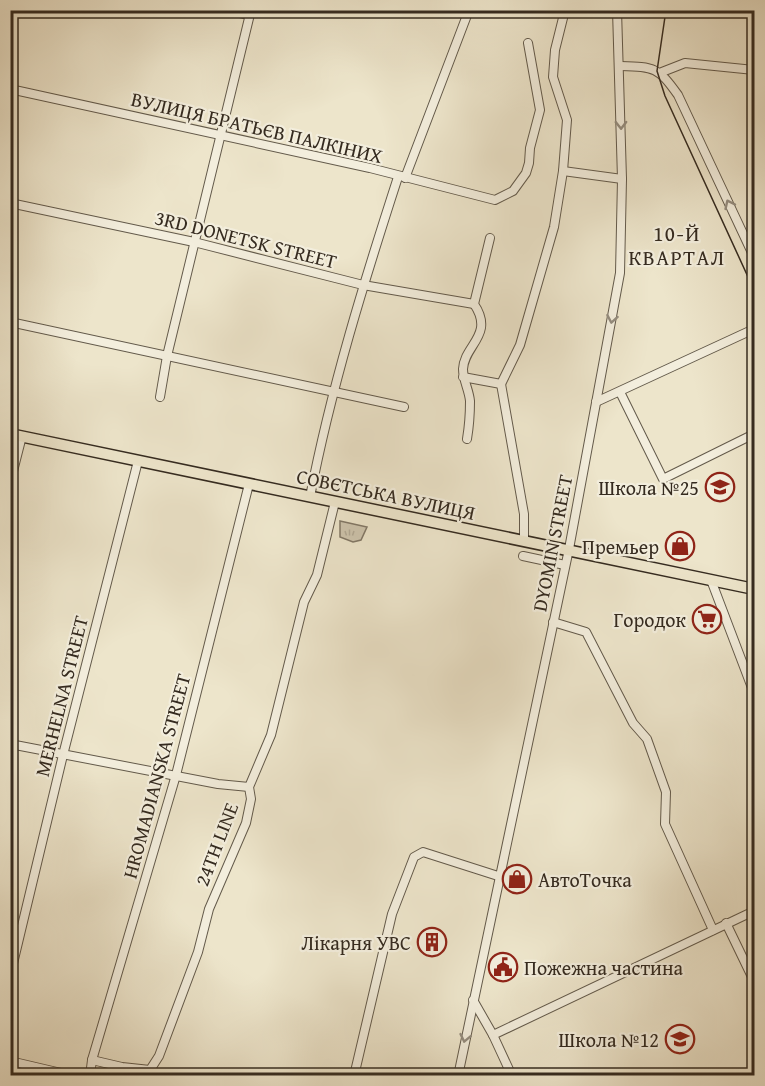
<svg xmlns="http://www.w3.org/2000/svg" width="765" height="1086" font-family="'Gentium Book Plus',serif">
<defs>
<pattern id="grass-tufts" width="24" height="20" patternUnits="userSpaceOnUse" patternTransform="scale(1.5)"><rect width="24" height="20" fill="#cec5ae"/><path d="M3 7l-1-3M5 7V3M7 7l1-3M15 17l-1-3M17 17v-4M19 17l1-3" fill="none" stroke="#b2a995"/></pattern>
</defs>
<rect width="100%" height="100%" fill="#ede5cb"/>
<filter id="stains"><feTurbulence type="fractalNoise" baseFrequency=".00333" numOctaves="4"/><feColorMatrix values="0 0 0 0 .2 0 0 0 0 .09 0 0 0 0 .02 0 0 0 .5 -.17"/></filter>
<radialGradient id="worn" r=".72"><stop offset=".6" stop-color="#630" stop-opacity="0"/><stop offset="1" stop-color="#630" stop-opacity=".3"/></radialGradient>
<polygon fill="url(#grass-tufts)" stroke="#827867" stroke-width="1.5" points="340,521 367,527 361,540 353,542 340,537"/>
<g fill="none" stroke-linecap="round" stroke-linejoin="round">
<g stroke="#635a4b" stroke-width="10">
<g id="minor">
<polyline points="227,10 249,15"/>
<path d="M620,66C655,67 658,67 678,95L754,257"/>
<polyline points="662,72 685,63 754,70"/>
<polyline points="10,89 370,168 495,200 513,191 526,173 529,163 530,148 540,110 528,43"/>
<polyline points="563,171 622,179"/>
<polyline points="405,178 469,10"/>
<polyline points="10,203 194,242 363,285 474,304"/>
<polyline points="10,322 404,407"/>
<polyline points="463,377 501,384"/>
<polyline points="501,384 520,345 554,227 563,171 567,120 553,77 555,50 565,10"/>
<polyline points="501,384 524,514 524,540"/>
<polyline points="620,392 663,479 754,434"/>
<polyline points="160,397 167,356 251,10"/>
<polyline points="596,402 754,329"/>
<path d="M467,439C469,427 470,414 470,401C469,390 463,380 463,369C464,345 495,335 474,304L490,238"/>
<polyline points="10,483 22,436"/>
<path d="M310,497C331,388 364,282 398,177"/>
<polyline points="523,556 565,565"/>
<polyline points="711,580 754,693"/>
<polyline points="553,622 586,632 633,723 647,739 666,792 665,824 713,930"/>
<polyline points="10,744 218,784 249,787"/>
<polyline points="726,923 754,981"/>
<polyline points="10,976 63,755 138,461"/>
<polyline points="473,1000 493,1035 512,1076"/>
<polyline points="493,1035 754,911"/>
<polyline points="92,1060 122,1067 150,1070 159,1056 198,952 209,909 246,823 251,799 249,787 271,735 304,602 317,575 335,502"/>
<polyline points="10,1061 74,1076"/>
<polyline points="10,1074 20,1076"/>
<polyline points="90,1076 92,1060 176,775 249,484"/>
<polyline points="354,1076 392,914 414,857 423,852 498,876"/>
<polyline points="458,1076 569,549 620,273 622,179 617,10"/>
</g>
</g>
<g stroke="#352b20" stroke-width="13">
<polyline id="major" points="10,434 754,589"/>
</g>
<use href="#minor" stroke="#f3eedd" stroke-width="8"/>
<use href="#major" stroke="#ede5cb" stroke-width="10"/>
<polyline stroke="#352b20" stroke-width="1.5" points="666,10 657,71 665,96 754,290"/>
</g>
<defs><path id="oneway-chevron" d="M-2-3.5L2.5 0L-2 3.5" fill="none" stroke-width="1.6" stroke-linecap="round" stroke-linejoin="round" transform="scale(1.5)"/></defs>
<g stroke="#948c7e">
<use href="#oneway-chevron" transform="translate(621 125) rotate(89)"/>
<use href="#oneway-chevron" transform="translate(729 204) rotate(-115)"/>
<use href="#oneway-chevron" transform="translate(612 319) rotate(100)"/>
<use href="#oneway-chevron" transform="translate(465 1038) rotate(102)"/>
</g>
<defs>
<g id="school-ring" transform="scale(1.5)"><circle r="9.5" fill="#f3eedd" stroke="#8f2418" stroke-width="1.5"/><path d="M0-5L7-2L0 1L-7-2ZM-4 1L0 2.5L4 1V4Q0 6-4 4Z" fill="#8f2418"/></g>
<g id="shop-ring" transform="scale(1.5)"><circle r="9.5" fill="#f3eedd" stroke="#8f2418" stroke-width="1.5"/><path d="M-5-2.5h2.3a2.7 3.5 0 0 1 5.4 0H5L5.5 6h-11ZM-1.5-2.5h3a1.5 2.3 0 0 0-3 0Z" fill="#8f2418"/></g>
<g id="supermarket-ring" transform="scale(1.5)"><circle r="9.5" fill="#f3eedd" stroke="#8f2418" stroke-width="1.5"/><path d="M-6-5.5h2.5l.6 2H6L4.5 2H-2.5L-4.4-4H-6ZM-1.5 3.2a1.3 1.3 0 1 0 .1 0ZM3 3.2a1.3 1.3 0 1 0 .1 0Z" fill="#8f2418"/></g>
<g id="building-ring" transform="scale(1.5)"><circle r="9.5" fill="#f3eedd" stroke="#8f2418" stroke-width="1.5"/><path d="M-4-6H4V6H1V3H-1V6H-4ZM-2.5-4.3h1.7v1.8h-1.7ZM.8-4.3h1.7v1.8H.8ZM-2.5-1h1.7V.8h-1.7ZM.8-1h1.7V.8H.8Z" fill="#8f2418"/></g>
<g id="civic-ring" transform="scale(1.5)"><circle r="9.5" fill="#f3eedd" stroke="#8f2418" stroke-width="1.5"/><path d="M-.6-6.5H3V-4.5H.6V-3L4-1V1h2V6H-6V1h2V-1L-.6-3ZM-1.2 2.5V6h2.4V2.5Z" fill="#8f2418"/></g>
</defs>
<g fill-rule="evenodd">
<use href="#school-ring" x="720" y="487"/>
<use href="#shop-ring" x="680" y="546"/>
<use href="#supermarket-ring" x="707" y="619"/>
<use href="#shop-ring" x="517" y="879"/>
<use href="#building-ring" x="432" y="942"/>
<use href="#civic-ring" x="503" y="967"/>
<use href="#school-ring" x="680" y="1039"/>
</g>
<g text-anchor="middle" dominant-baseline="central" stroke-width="4.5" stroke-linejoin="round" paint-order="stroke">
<g font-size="20" fill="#352b20" stroke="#f3eedd">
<text transform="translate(257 127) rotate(13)">ВУЛИЦЯ БРАТЬЄВ ПАЛКІНИХ</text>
<text transform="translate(246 239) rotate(14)">3RD DONETSK STREET</text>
<text transform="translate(386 494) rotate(12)">СОВЄТСЬКА ВУЛИЦЯ</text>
<text transform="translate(552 543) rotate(-79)">DYOMIN STREET</text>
<text transform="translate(61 696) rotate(-76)">MERHELNA STREET</text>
<text transform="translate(156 776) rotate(-75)">HROMADIANSKA STREET</text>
<text transform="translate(216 844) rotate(-69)">24TH LINE</text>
</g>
<g font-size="20" fill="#352b20" stroke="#f3eedd" text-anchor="end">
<text x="699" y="487">Школа №25</text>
<text x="659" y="546">Премьер</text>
<text x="686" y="619">Городок</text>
<text x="538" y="879" text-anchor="start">АвтоТочка</text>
<text x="411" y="942">Лікарня УВС</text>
<text x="524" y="967" text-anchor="start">Пожежна частина</text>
<text x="659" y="1039">Школа №12</text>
</g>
<g font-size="21" letter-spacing="1.5" fill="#352b20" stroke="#f3eedd">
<text x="677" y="233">10-Й<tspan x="677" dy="24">КВАРТАЛ</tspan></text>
</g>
</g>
<rect width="765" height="1086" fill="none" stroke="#ede5cb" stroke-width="36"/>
<rect x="12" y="12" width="741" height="1062" fill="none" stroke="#352b20" stroke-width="3"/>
<rect x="18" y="18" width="729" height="1050" fill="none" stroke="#352b20" stroke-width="1.5"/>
<rect width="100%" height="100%" filter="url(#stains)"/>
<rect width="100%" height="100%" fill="url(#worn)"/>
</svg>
